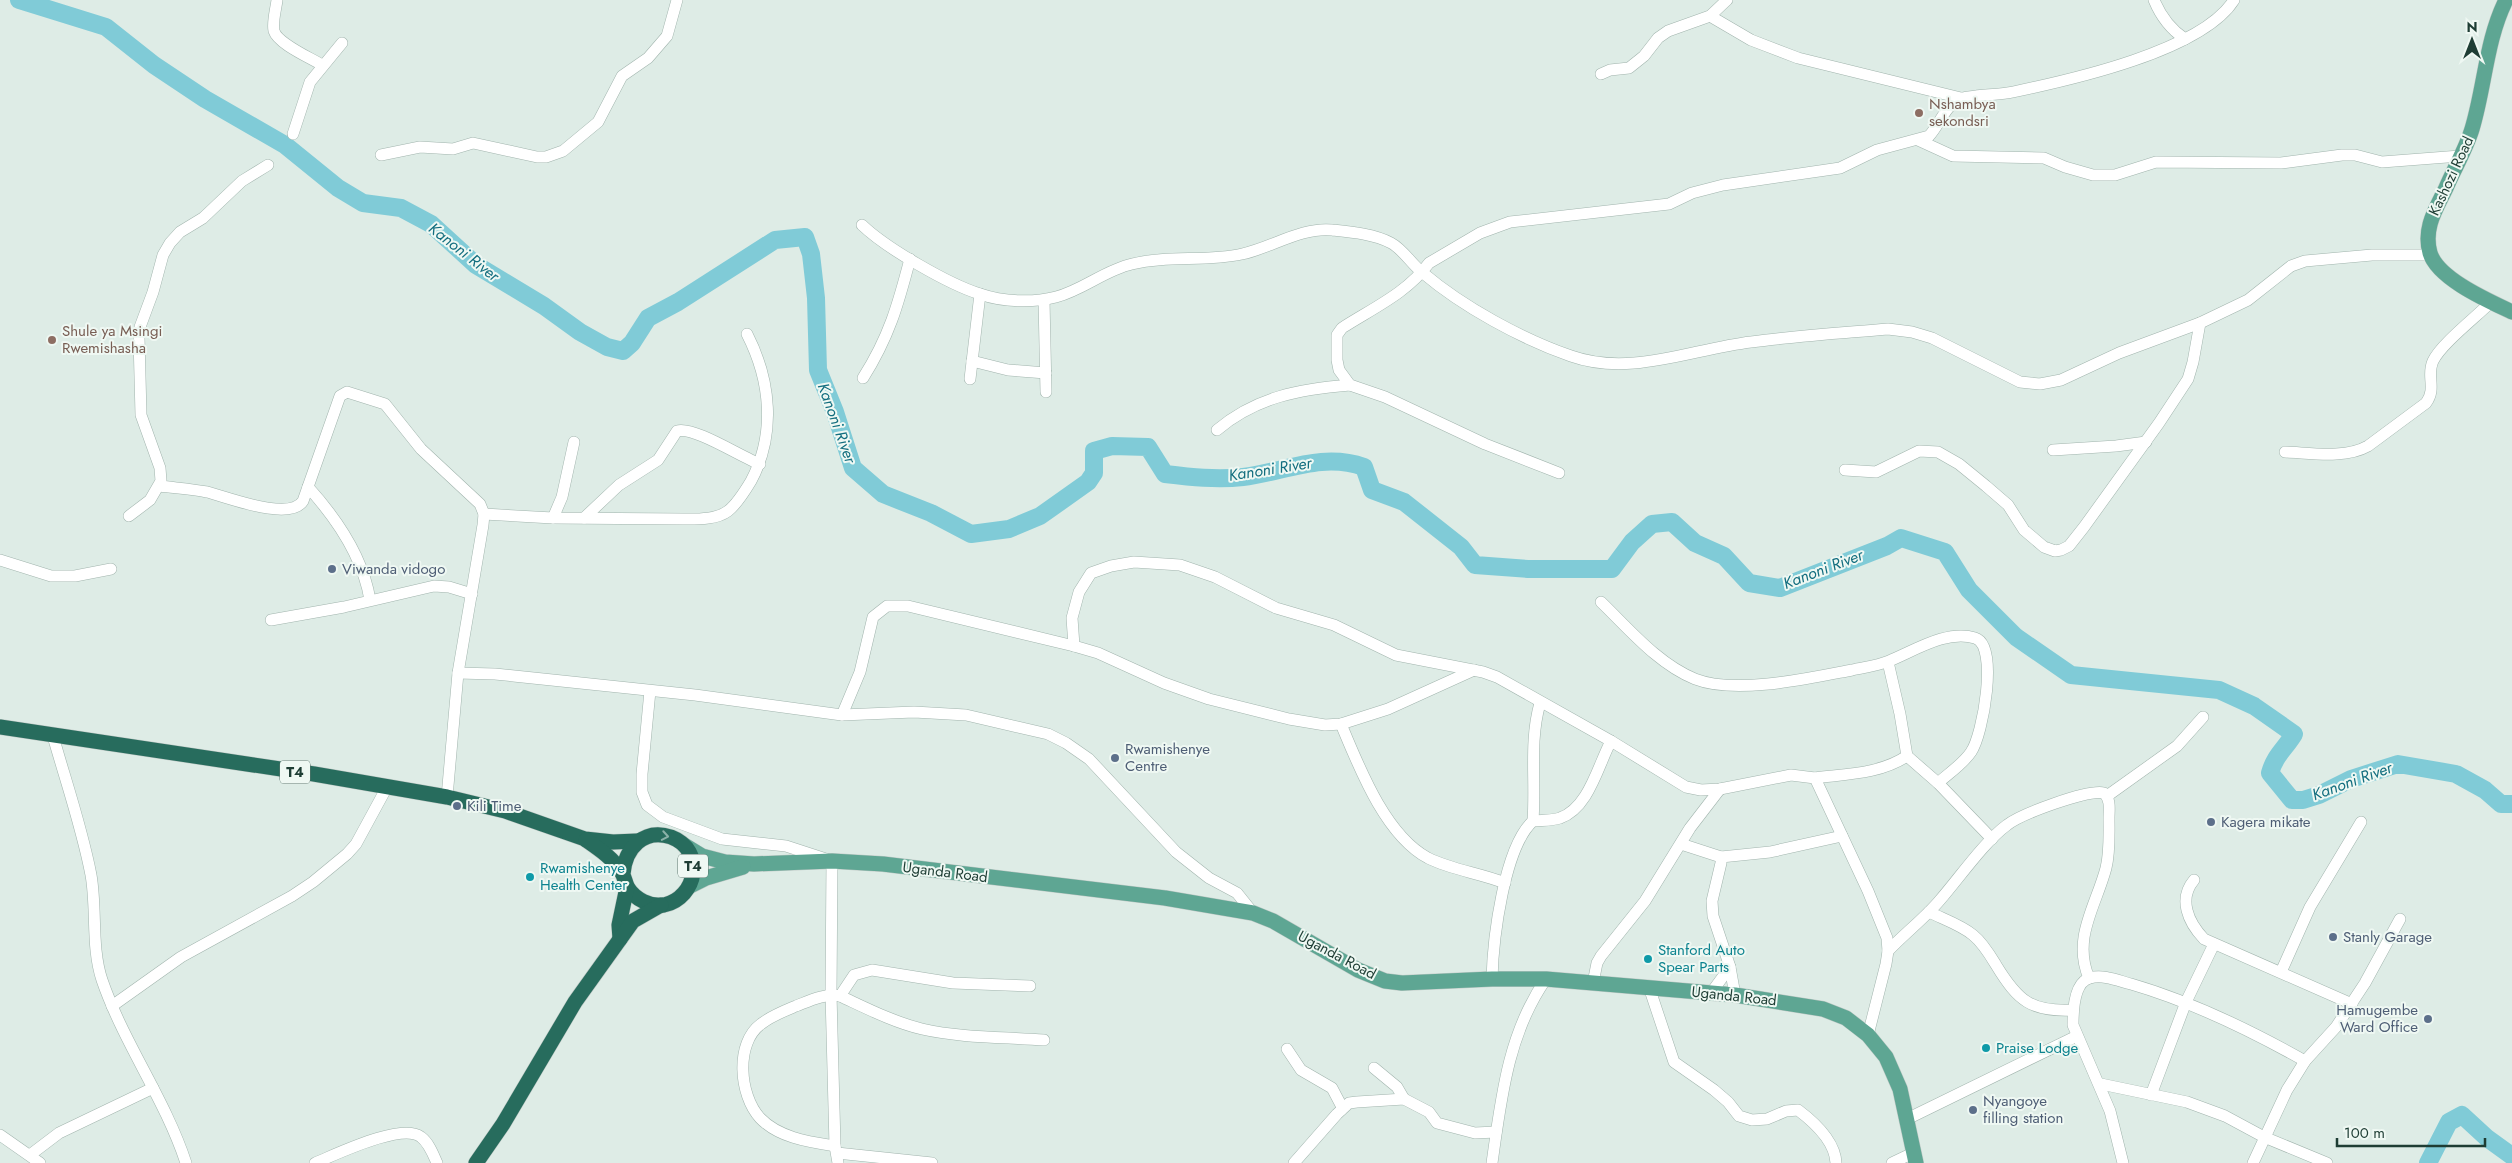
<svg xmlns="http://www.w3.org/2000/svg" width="2512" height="1163" font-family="Jost,sans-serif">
<rect width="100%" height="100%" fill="#deece6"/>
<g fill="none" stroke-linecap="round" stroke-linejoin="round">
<g stroke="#80cbd7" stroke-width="18">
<path d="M19,0L106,27L154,65L205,99L285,145L338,188L363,203L401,208L431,224L476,265L544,306L580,332L607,347L623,351L632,343L648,318L678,302L775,240L805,237L811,254L816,298L818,370L835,412L853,468L883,494L931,513L971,534L1009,529L1040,516L1088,482L1094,473V451L1112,446L1148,447L1165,474C1190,477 1217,480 1243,477C1284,472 1322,452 1364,467L1372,490L1404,502L1461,547L1475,565L1528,569H1612L1632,542L1652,524L1672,522L1695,543L1724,556L1749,583L1780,588L1887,546L1901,538L1945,552L1969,590L2016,637L2071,675L2219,690L2254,706L2294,734C2285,749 2275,755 2270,773L2292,800H2303L2319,795L2351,779L2398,764L2456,774L2485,790L2501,804H2512"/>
<polyline points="2428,1163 2449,1122 2462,1115 2487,1138 2512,1156"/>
</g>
<g stroke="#a1b4ad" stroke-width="12">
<g id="minor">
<path d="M277,0C276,9 272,22 274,31C278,44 311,58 322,65"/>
<path d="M2154,0C2161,17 2170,29 2185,39"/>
<polyline points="1710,16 1751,40 1798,58 1961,98"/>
<polyline points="1601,74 1610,70 1629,68 1644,56 1658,38 1668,31 1710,16 1727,0"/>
<polyline points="293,134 310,82 342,43"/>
<polyline points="1918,140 1953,156 2044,158 2065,167 2093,175 2115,175 2156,162 2281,163 2342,155 2355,155 2382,162 2460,156"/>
<polyline points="381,155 420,147 453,149 473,143 537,157 546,157 563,151 598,122 622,76 648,58 667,36 677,0"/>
<path d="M862,225C886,248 948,284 980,294C1003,302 1033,303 1056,297C1083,290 1105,270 1132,264C1168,255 1206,262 1242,254C1271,248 1301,227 1332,230C1351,232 1374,234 1391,243C1404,250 1411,264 1423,273C1463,307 1522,339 1571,356C1630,377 1692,349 1751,342C1796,336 1842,333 1888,329L1912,332L1932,338L2020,382L2040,384L2061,380L2119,353L2200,323L2248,300L2291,266L2305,261L2372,255H2431"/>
<polyline points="1044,300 1046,392"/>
<polyline points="972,361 1008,370 1046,373"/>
<path d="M863,378C889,337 898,305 910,259"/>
<polyline points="970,379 980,294"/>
<path d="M1217,430C1256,397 1300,389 1350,385"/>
<polyline points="2053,450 2116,446 2146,442"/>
<path d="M2285,452C2311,453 2345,459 2368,446L2426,403C2437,388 2426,376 2433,361C2441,344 2476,317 2491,302"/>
<polyline points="1845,470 1876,472 1919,451 1938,452 1959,464 1986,486 2008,505 2024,530 2044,547 2055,551 2061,550 2069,546 2084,527 2159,423 2188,379 2193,362 2200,323"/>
<path d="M1559,473L1485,444L1385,397L1350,385L1339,370L1337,360V335L1342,328C1373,308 1407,293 1429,263L1480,233L1510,222L1669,204L1692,193L1723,185L1840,168L1877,150L1929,136C1939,126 1945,105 1960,99C1968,95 2000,95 2013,92C2070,80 2202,51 2234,0"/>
<path d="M160,486C175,488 191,489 207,492C227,497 290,522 303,501L340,396L347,392L385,404L421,449L480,504L484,514L483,525L458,673L447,797"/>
<path d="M308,487C337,519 363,557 370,600"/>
<path d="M484,514L553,518L683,519C696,519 716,520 728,511C737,504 745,491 751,481C776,434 771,381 747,334"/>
<polyline points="129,516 150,500 161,481 160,468 141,415 139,338 140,327 153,292 163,255 170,243 180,232 203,218 242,181 268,165"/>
<polyline points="553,518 562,497 574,442"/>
<path d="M584,518L619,485L658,460L677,431C694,426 741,457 760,464"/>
<polyline points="0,560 51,576 75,576 111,569"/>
<path d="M1601,602C1629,629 1658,664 1695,679C1736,695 1810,678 1852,670C1865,667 1877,666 1889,661C1914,651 1947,629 1975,638C1999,645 1983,735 1971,752C1963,764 1949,773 1938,783"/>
<polyline points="271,620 344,607 434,586 449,587 472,594"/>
<polyline points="1074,646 1072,618 1079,592 1091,573 1111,566 1134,562 1180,565 1215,577 1276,608 1334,625 1396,655 1483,672 1497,677 1611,741 1686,787 1701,790 1720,789 1791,775 1815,778 1868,891 1887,938 1888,951 1886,964 1868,1035"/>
<polyline points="1888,662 1900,714 1907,756 1938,783 1992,839"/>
<polyline points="458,673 495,674 695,695 842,715 914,712 966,715 1048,734 1066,743 1089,759 1176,852 1209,878 1237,893 1253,913"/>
<polyline points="650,691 642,774 642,792 647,805 663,817 722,839 786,846 832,861 831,994 835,1146 838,1163"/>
<polyline points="842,715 860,672 873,617 887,606 908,606 1074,646 1098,653 1164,683 1209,699 1289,719 1325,725 1341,724 1388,709 1474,670"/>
<path d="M1341,724C1359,767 1385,835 1428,858C1452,870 1480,873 1505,883"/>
<path d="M53,736C66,782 82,828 91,875C97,909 91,947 102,980C124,1044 165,1099 186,1163"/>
<path d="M1815,778C1846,774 1880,774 1907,756"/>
<polyline points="2107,796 2177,746 2203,717"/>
<path d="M1533,821C1536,780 1529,742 1540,703"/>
<polyline points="1681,844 1721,857 1721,863 1712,901 1713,916 1730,967 1735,995"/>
<polyline points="1721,857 1770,852 1842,836"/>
<path d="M2194,880C2178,899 2188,922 2204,939L2352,1004"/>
<path d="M1929,912C1943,919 1961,925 1973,935C1983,943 1990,955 1996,965C2018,1001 2031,1012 2073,1010"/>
<path d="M1888,951C1905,933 1925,918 1940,900C1960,877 1984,842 2007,825C2021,814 2088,789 2104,793C2111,800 2109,809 2109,818C2109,834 2110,852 2106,868C2096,906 2072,938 2089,978"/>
<polyline points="2281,972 2310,907 2361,822"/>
<path d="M1492,979C1493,939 1504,847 1533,821C1541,820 1552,821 1560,818C1589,808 1598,765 1611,741"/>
<polyline points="1593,983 1597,963 1601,956 1645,901 1690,828 1720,789"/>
<path d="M1649,987L1674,1062L1714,1090L1728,1102L1739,1116L1752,1120L1767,1119L1786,1111L1798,1110C1814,1122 1835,1141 1836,1163"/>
<polyline points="1711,993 1730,967"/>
<polyline points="840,996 854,975 872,970 953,983 1030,986"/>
<polyline points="112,1006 181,957 292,896 313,882 347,854 356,844 387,787"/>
<polyline points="1287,1049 1301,1070 1332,1088 1342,1107 1341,1110"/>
<polyline points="1374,1068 1397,1087 1404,1099"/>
<polyline points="2101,1084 2187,1102 2225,1116 2264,1137 2327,1163"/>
<polyline points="2151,1095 2186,1002 2214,944"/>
<polyline points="1907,1119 2077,1036"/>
<polyline points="0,1135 40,1163"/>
<path d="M835,1146C810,1142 779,1138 760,1118C739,1095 735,1043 761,1024C771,1016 784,1011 796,1006C809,1001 825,993 840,996C866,1008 893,1022 922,1029C961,1038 1004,1037 1044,1040"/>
<polyline points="837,1153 932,1163"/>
<polyline points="30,1155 59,1133 153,1088"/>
<path d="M315,1163C335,1155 402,1122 421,1137C429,1143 433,1154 437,1163"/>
<polyline points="1294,1163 1337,1114 1349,1103 1357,1102 1404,1099 1429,1112 1437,1123 1475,1133 1496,1132"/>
<path d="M1492,1163C1501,1099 1508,1033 1546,979"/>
<polyline points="1892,1163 1913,1153"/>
<path d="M2123,1163L2110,1111L2073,1025C2073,1012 2074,982 2090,978C2103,974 2119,981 2131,984C2193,1002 2250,1030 2305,1061"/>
<polyline points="2253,1163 2287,1090 2305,1061 2336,1027 2365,983 2400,919"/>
</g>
</g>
<g stroke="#c0c9c6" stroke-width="16">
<g id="major">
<path d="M2506,0C2486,40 2485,86 2472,129C2466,149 2454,169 2446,188C2436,209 2423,228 2430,253C2438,279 2489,301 2512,312"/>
<polyline points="684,845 702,856 725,862 754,864 832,861 883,864 1165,898 1253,913 1273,921 1358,970 1385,981 1402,983 1492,979 1546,979 1735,995 1823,1009 1846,1018 1868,1035 1886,1057 1900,1089 1916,1163"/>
<polyline points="690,886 706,878 743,867"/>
</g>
</g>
<g stroke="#c0c9c6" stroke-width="16">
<g id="highway">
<polyline points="0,727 314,774 447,797 505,811 585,839 613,842 637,841"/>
<path d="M586,840C599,849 614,859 622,873C625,878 625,883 628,888C635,899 650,907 664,905C697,898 706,850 671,837C644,828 625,848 623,874"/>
<polyline points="620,939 619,925 627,887"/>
<polyline points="476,1163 503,1124 575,1002 633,921 661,905"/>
</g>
</g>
<use href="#minor" stroke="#fff" stroke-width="11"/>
<use href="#major" stroke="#5ea693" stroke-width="15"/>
<use href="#highway" stroke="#276c5d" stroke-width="15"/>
</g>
<defs><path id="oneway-chevron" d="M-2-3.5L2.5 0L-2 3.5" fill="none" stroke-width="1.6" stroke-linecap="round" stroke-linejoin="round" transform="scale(1.25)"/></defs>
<use stroke="#8bb2a8" href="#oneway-chevron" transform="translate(665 836) rotate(10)"/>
<g fill="#8d6e63" stroke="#eff8f3" stroke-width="2">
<circle cx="1919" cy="113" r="5"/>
<circle cx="52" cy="340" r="5"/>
</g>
<g fill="#5c6f8a" stroke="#eff8f3" stroke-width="2">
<circle cx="332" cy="569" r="5"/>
<circle cx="1115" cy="758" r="5"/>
<circle cx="457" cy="806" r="5"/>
<circle cx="2211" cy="822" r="5"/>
<circle cx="2333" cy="937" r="5"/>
<circle cx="2428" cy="1019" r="5"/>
<circle cx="1973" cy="1110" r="5"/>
</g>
<g fill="#0f9aa8" stroke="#eff8f3" stroke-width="2">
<circle cx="530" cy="877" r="5"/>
<circle cx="1648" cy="959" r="5"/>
<circle cx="1986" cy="1048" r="5"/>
</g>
<g text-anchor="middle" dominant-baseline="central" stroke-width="4" stroke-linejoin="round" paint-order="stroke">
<g fill="#eff8f3" stroke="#5d756d" stroke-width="1">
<rect x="280" y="760.5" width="30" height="23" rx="4"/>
<rect x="678" y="854.5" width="30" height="23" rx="4"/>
</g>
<g font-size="14" font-weight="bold" fill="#1e3d34">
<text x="295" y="772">T4</text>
<text x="693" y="866">T4</text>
</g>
<g font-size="15" fill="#785e54" stroke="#eff8f3" text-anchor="start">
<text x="1929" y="104">Nshambya<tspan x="1929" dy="17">sekondsri</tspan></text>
<text x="62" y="331">Shule ya Msingi<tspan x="62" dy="17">Rwemishasha</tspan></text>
</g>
<g font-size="15" fill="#1e3d34" stroke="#eff8f3">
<text transform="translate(2451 176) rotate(-65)">Kashozi Road</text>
<text transform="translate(945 872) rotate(7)">Uganda Road</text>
<text transform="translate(1337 955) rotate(28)">Uganda Road</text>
<text transform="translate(1734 996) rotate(6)">Uganda Road</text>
</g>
<g font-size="15" fill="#4e5e75" stroke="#eff8f3" text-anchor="start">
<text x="342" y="569">Viwanda vidogo</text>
<text x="1125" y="749">Rwamishenye<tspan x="1125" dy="17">Centre</tspan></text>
<text x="467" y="806">Kili Time</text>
<text x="2221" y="822">Kagera mikate</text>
<text x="2343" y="937">Stanly Garage</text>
<text x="2418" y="1010" text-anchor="end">Hamugembe<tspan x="2418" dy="17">Ward Office</tspan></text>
<text x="1983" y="1101">Nyangoye<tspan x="1983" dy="17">filling station</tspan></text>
</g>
<g font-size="15" fill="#0d838f" stroke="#eff8f3" text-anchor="start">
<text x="540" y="868">Rwamishenye<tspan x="540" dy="17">Health Center</tspan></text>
<text x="1658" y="950">Stanford Auto<tspan x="1658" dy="17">Spear Parts</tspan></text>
<text x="1996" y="1048">Praise Lodge</text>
</g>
<g font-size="16" font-style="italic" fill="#136e7f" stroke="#eff8f3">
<text transform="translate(464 252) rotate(38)">Kanoni River</text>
<text transform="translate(837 423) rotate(70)">Kanoni River</text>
<text transform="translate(1270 469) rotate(-9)">Kanoni River</text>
<text transform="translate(1823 569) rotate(-21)">Kanoni River</text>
<text transform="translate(2352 781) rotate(-20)">Kanoni River</text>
</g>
</g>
<g transform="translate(2472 40)" stroke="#eff8f3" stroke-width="4" paint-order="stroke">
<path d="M0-4L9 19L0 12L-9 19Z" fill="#1e3d34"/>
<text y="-8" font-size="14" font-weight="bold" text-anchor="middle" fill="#1e3d34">N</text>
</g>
<path d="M2337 1138v8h148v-8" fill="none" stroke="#1e3d34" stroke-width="2.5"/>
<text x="2344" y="1138" font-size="15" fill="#1e3d34" stroke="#eff8f3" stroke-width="4" paint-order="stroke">100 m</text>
</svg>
